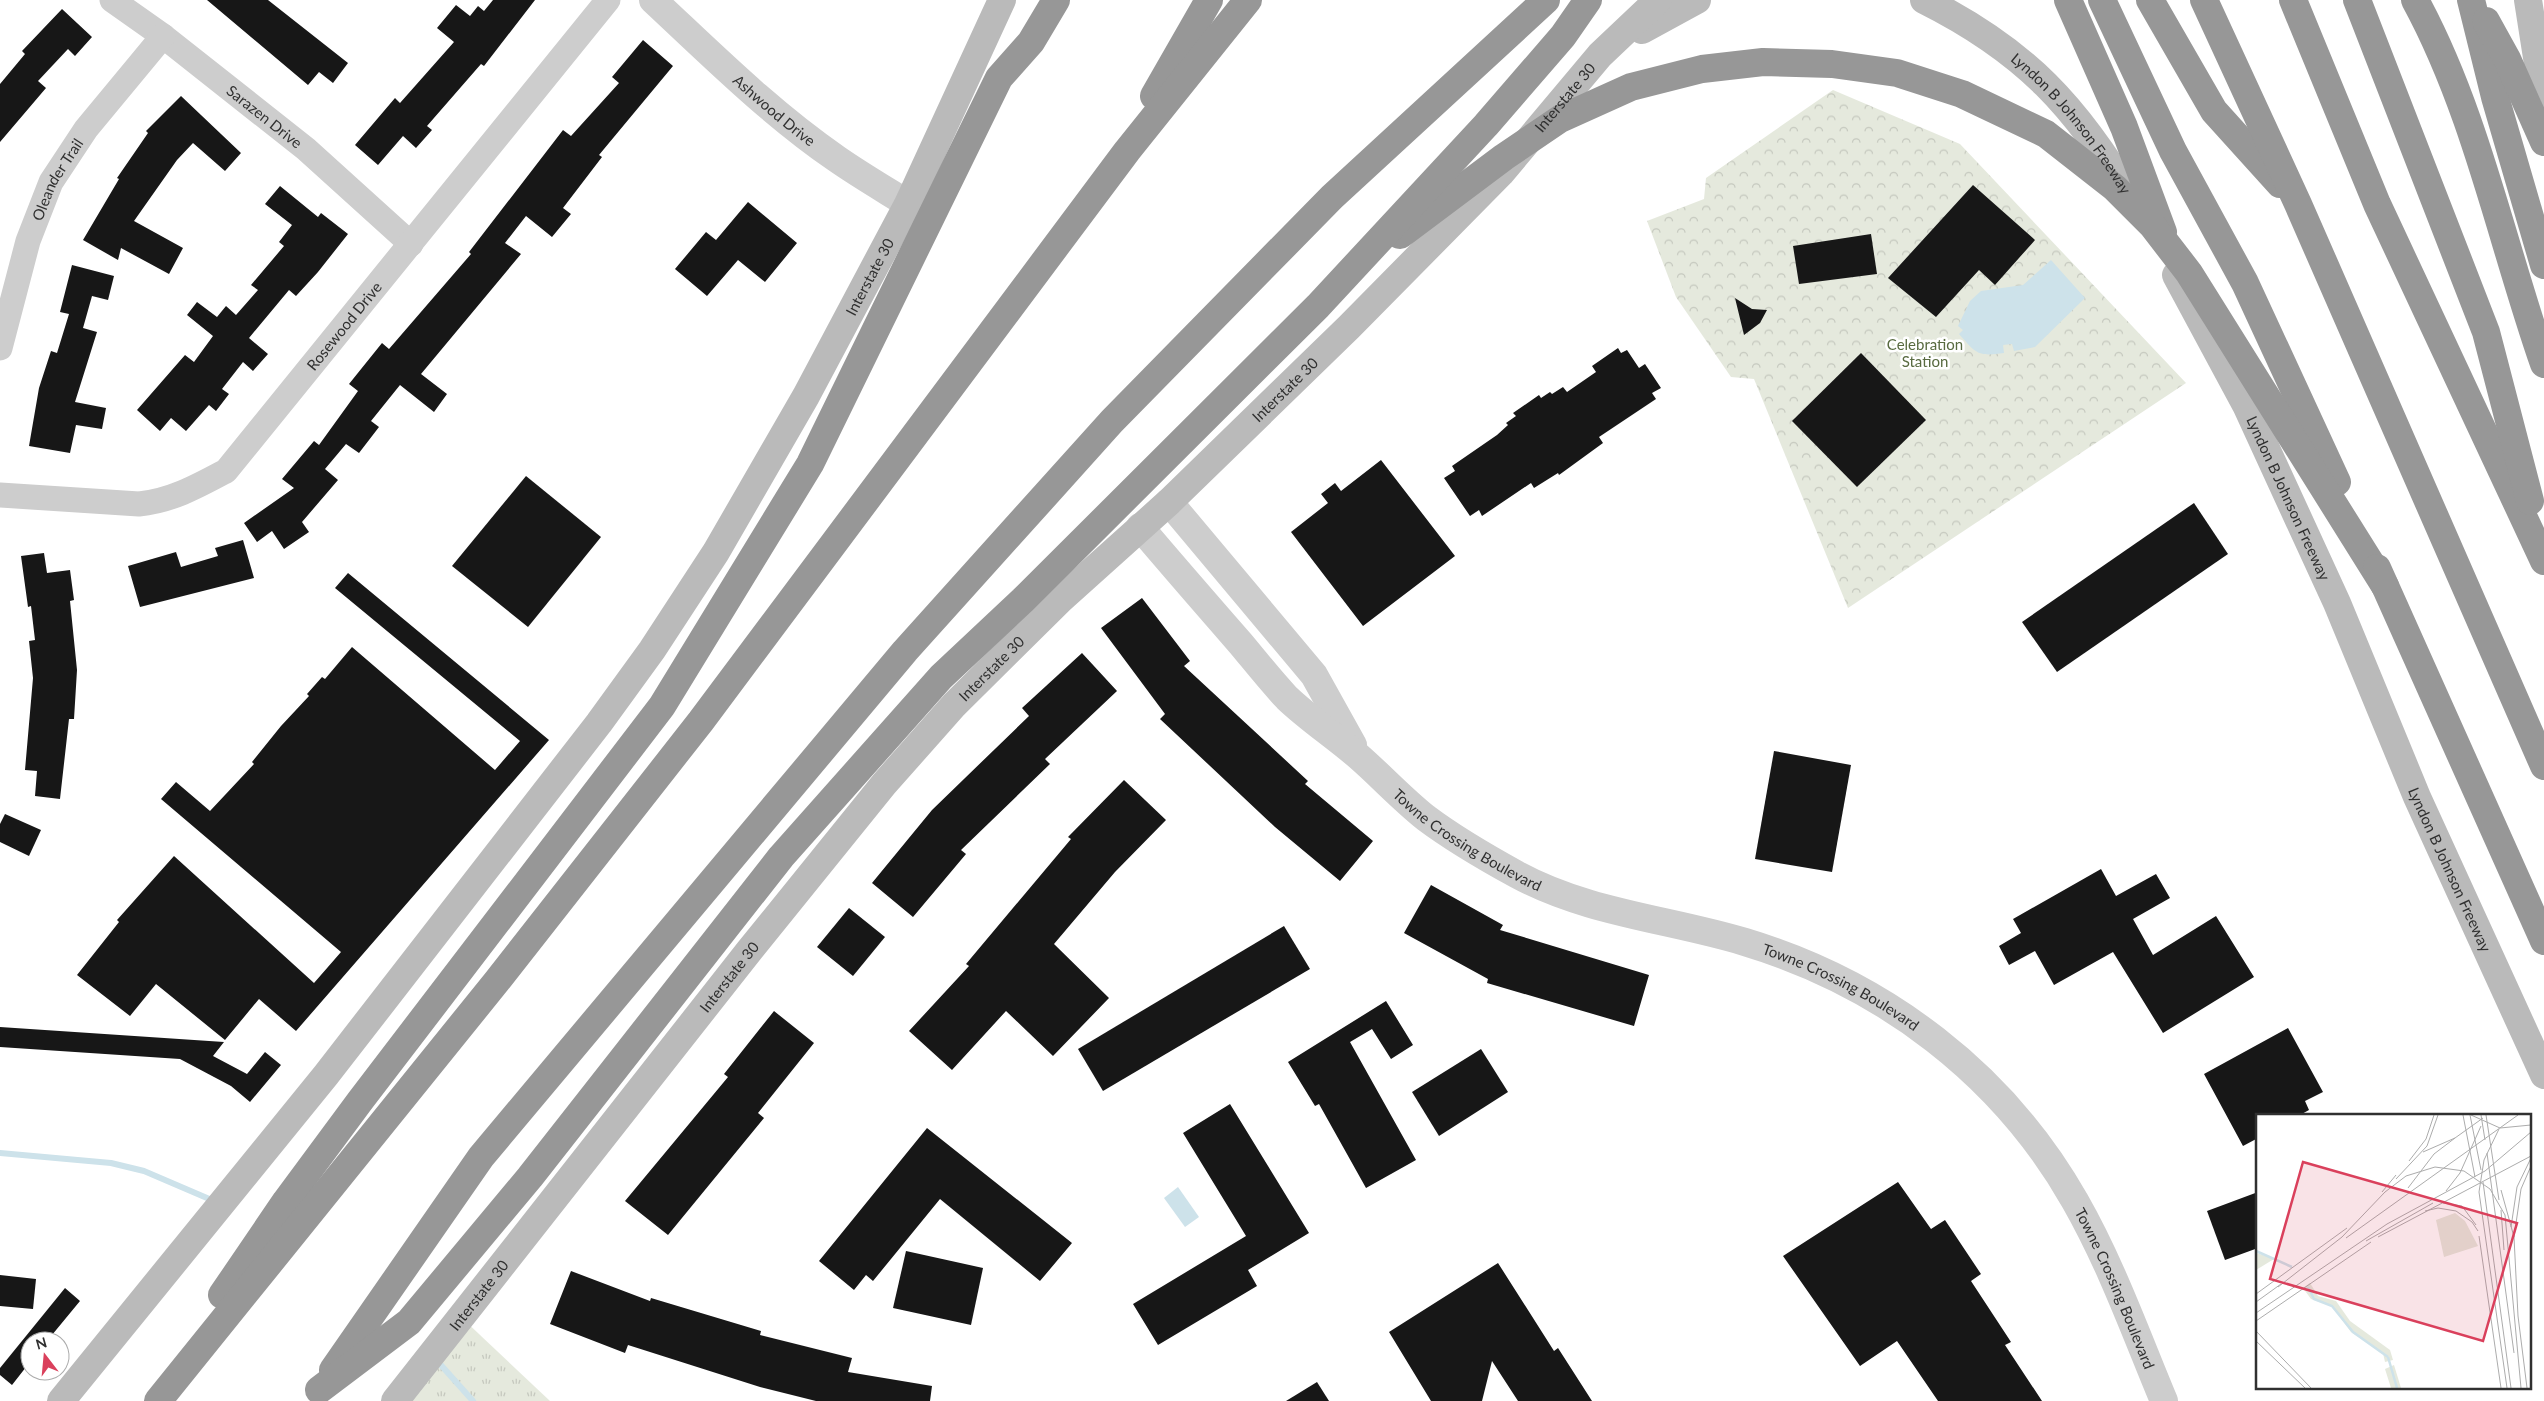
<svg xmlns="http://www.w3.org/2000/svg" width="2544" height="1401" font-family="Lato,sans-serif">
<defs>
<pattern id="grass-tufts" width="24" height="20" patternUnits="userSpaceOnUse" patternTransform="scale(1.25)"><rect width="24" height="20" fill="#e5e9dd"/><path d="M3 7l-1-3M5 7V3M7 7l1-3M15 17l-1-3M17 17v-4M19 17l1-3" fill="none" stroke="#c5c8be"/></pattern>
<pattern id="park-crowns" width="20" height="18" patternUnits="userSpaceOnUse" patternTransform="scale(1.25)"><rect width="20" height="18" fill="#e5e9dd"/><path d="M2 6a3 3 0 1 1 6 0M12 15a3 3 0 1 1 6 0" fill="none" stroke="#c5c8be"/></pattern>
</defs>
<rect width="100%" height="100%" fill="#fff"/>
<polygon fill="url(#grass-tufts)" points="462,1318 550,1401 404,1401"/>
<polygon fill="url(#park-crowns)" points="1833,90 1960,144 2186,383 1848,608 1754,379 1731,377 1676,297 1647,221 1704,199 1706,178"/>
<g fill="#cde2ea">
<path d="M2051,260L2085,298L2035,347L2014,351L2012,344L2003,345L2004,353C1977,357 1976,353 1959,334L1963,330L1958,326L1970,301L1981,291L2023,285Z"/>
<polygon points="1178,1187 1199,1217 1185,1227 1164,1198"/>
</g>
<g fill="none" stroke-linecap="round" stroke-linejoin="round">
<g stroke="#cde2ea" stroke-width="6">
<polyline points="0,1153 111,1163 144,1171 214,1201"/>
<polyline points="440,1364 473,1401"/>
</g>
</g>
<g fill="#171717">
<polygon points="207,0 268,0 348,63 333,83 319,72 308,85"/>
<polygon points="493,0 535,0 484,66 481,64 427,126 432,130 416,148 403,136 378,165 355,145 395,98 400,103 454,42 437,28 456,5 470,16 478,6 484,11"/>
<polygon points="62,9 92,37 75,56 68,49 38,81 46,88 0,142 0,84 25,54 22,51"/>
<polygon points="643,40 673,66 599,155 602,157 563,208 571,214 552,237 526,216 505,243 521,254 421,374 447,394 434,412 400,385 371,421 379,427 359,453 346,444 325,469 338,480 302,522 309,532 284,549 272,531 257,542 244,523 294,488 282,479 314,441 319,445 358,391 349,384 382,343 389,349 471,254 469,252 563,130 571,136 619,83 612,77"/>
<polygon points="181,96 241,153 225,171 193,143 177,160 134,221 183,248 169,274 121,248 118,260 83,240 119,179 117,178 148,133 146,131"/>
<polygon points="1973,185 2035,240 1995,285 1979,270 1936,317 1888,278"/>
<polygon points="280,186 318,217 321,213 348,234 318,272 296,296 289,290 249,338 268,354 253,371 243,362 222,389 229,394 216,411 209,405 186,431 171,418 160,431 137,410 185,355 194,362 213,336 187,315 197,302 217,317 226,306 236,315 258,290 251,285 284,246 279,242 292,225 265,204"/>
<polygon points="748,202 797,243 765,282 738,260 707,296 675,269 706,232 716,240"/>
<polygon points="1871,234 1877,274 1799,284 1793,246"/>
<polygon points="72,265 114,276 108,300 92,296 83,328 97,332 75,402 106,408 102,429 76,425 70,453 29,446 39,388 51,351 57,353 69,314 60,312"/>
<polygon points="1735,298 1752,309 1767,310 1760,323 1744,335"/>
<polygon points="1618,348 1621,353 1627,350 1639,368 1645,364 1661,388 1652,393 1656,399 1599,437 1603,443 1559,475 1558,473 1534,488 1531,483 1482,516 1479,510 1470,516 1444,478 1455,471 1452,466 1497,435 1508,425 1506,423 1516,416 1513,413 1539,395 1541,398 1550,392 1552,394 1563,387 1567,392 1596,372 1592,366"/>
<polygon points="1861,353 1926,420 1857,487 1792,421"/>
<polygon points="1381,460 1455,556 1363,626 1291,532 1328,503 1321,494 1335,483 1341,491"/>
<polygon points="526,476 601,537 528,627 452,566"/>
<polygon points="2194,503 2228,554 2057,672 2022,622"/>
<polygon points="243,540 254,578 140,607 128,566 176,552 181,567 218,556 215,548"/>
<polygon points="44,553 47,573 70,570 74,600 70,601 77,670 74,719 69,719 60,799 35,796 37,771 25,770 33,678 29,641 35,640 31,606 28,607 21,556"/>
<polygon points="348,573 549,740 296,1031 259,999 225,1040 156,984 130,1016 77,975 119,922 117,920 174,856 314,983 341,952 161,799 176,782 210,811 254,764 252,762 281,726 309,696 307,694 322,677 325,679 352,647 495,770 520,741 335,588"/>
<polygon points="1142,598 1190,661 1184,666 1308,781 1305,784 1373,841 1340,881 1275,827 1160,719 1165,714 1101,628"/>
<polygon points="1082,653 1117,691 1045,759 1050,764 961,850 966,854 913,917 872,883 932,810 1029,716 1022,708"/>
<polygon points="1774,751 1851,765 1832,872 1755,859"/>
<polygon points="1124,780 1166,820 1115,872 1054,944 1109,998 1053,1056 1006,1011 952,1070 909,1031 969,966 966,964 1071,839 1068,837"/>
<polygon points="5,814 41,830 29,856 0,842 0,824"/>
<polygon points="2101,869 2116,896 2156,874 2170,898 2133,919 2153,955 2216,916 2254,977 2163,1033 2113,952 2054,985 2035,951 2009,965 1999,946 2021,933 2013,919"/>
<polygon points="1431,885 1503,925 1500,930 1649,975 1634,1026 1487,983 1488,979 1404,933"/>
<polygon points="849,908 885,937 853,976 817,947"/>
<polygon points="1284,926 1310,969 1103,1091 1078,1049"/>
<polygon points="1386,1001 1413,1045 1391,1059 1372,1029 1350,1042 1416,1160 1366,1188 1319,1104 1315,1106 1288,1062"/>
<polygon points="774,1011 814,1043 758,1113 764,1118 668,1235 625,1201 728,1077 724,1074"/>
<polygon points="0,1027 224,1042 213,1056 247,1074 265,1052 281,1065 250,1102 231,1086 180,1059 0,1047"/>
<polygon points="2288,1028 2323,1092 2305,1101 2309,1110 2300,1115 2258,1115 2258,1138 2243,1146 2204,1074"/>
<polygon points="1481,1049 1508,1092 1439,1136 1412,1092"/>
<polygon points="1230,1104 1309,1233 1248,1270 1257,1286 1158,1345 1133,1304 1246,1236 1183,1133"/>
<polygon points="927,1128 1072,1243 1040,1281 940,1199 873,1281 866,1275 854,1290 819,1261"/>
<polygon points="1898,1182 1931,1229 1945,1220 1981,1274 1971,1281 2011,1342 2005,1345 2042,1401 1938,1401 1897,1341 1860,1366 1783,1256"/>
<polygon points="2258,1192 2258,1248 2225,1260 2207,1211"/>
<polygon points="906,1251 983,1268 971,1325 893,1308"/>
<polygon points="1498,1263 1554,1351 1558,1348 1592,1401 1518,1401 1492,1361 1482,1401 1431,1401 1389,1332"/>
<polygon points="571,1271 650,1301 651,1298 761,1331 760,1335 852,1358 848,1372 932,1386 930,1401 816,1401 760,1387 628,1345 625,1353 550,1324"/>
<polygon points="0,1275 36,1279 33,1309 0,1306"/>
<polygon points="65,1288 80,1301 47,1341 30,1341 30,1362 12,1385 0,1375 0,1368"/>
<polygon points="1317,1382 1329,1401 1286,1401"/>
</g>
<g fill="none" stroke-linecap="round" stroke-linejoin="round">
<g stroke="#cdcdcd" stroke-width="25">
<path id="s1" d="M112,0L163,36L306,149L411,244"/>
<path id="s2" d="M0,348L28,241L51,182L86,129L163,36"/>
<path id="s3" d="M0,495L139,504C171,501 198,486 226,471L608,0"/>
</g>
<g stroke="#cdcdcd" stroke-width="28">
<path id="s4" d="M653,0C712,55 770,113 837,159C860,175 884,189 908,204"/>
<polyline points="1169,502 1314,675 1353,745"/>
<path id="s5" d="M1140,527C1173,566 1207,605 1241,644C1256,662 1271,681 1287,698C1309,719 1335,736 1358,756C1381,776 1402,799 1426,818C1454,839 1485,857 1516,874C1587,913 1669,919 1745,942C1884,984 2003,1074 2075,1201C2111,1264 2136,1334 2164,1401"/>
</g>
<g stroke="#bababa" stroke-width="28">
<path id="s6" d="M1924,0C2026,51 2077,107 2134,203"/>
<polyline points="2528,0 2544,102"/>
<polyline points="1642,30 1697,0"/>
<path id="s7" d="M2176,275L2246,405L2337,603L2417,797L2544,1075"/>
<path id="s8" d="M61,1401L326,1075L599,723L652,650L716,552L806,396L908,204L1002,0"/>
<path id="s9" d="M395,1401L749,951L884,784L954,705L1061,599L1169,502L1349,327L1501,173L1600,55L1658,0"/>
</g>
<g stroke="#979797" stroke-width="28">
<polyline points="2068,0 2124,127 2163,232"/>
<polyline points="2102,0 2173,151 2245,283 2337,482"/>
<polyline points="2150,0 2214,111 2280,184"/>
<polyline points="2204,0 2298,204 2544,766"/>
<polyline points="2293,0 2377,204 2544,561"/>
<polyline points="2357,0 2486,332 2530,501"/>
<path d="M2415,0C2476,112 2502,244 2544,364"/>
<polyline points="2471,0 2495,97 2544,265"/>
<polyline points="2486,21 2507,59 2544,142"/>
<polyline points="1154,96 1209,0"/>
<polyline points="1400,235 1504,157 1560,119 1631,87 1702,69 1763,62 1832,64 1897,73 1962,94 2046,134 2115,188 2152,225 2189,273 2385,586"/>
<polyline points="2377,568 2544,941"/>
<polyline points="222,1295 286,1201 360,1101 662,706 810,464 999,78 1031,42 1056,0"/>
<polyline points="333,1370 481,1157 905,651 1112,421 1332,197 1546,0"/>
<polyline points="319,1390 409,1322 530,1177 781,857 941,677 1023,600 1318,306 1486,125 1563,36 1588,0"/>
<polyline points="158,1401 497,981 701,721 1127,151 1248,0"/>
</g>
</g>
<g text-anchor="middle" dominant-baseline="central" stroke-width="5" stroke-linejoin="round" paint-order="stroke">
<g font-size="15" fill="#303030" stroke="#fff">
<text stroke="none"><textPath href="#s9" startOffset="1755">Interstate 30</textPath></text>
<text stroke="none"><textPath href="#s4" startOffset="164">Ashwood Drive</textPath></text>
<text stroke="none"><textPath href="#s1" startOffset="192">Sarazen Drive</textPath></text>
<text stroke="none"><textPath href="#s6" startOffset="195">Lyndon B Johnson Freeway</textPath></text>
<text stroke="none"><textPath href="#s2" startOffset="179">Oleander Trail</textPath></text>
<text stroke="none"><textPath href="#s8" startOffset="1388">Interstate 30</textPath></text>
<text stroke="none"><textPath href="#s3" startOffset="420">Rosewood Drive</textPath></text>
<text stroke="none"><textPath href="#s9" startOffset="1350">Interstate 30</textPath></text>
<text stroke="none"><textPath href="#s7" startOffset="250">Lyndon B Johnson Freeway</textPath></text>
<text stroke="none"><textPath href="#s9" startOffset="945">Interstate 30</textPath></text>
<text stroke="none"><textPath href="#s5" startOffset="456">Towne Crossing Boulevard</textPath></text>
<text stroke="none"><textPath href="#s7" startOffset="655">Lyndon B Johnson Freeway</textPath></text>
<text stroke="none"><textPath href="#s9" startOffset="540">Interstate 30</textPath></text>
<text stroke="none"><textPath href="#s5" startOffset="861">Towne Crossing Boulevard</textPath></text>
<text stroke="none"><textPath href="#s5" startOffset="1281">Towne Crossing Boulevard</textPath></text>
<text stroke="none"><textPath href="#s9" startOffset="135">Interstate 30</textPath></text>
</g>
<g font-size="15" fill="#586a40" stroke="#fff">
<text x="1925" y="344">Celebration<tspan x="1925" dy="17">Station</tspan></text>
</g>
</g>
<g transform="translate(2256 1114)">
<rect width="275" height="275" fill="#fff"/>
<path d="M54,169L62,182L80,187L94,207L134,236L137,246L129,248L127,239L95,218L76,192L55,185L47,174ZM138,251L145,274H135L129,255Z" fill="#e5e9dd"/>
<path d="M0,139H1L18,145L0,156Z" fill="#e5e9dd"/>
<path d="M199,99L209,107L222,132L188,143L180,106Z" fill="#e5e9dd"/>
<path fill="none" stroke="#cde2ea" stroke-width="2.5" d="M0,137L36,153M52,173L58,185L76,192L97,218L132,243M132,243L141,274"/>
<path fill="none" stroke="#acacac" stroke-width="1" d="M207,1L219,63M214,1L225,56M215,1L244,14L275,11M225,1L229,26M230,1L243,86M243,15L228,46L223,78L251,274M167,38L199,24L227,4M231,39L258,239M153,47L170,25L178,1M140,65L171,32L182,1M227,68L255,274M152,74L178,40L199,24M245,76L258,123M190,77L204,59L225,12M126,78L140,61M187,89L206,92L220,111M245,96L248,136M169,97L182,94L200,97L216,108L222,117M255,113L261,73L275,44M223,122L245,274M122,123L275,42M90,124L262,1M110,127L177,89M22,173L86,123L129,78L150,62L179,53L208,57L234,75L249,101L265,274M0,180L91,114M0,188L25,170M0,199L131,110L229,57L275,18M0,207L115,128M0,217L55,274M0,227L49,274M271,274L262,202L258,123L265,75L275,52"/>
<path fill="#da405c" fill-opacity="0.15" stroke="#da405c" stroke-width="2.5" d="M47,48L261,109L227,227L14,165Z"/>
<rect width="275" height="275" fill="none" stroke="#303030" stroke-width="2.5"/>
</g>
<g transform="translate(45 1356) rotate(344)"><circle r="24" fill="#ffffff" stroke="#acacac"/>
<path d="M0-4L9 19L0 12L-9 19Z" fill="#da405c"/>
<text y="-8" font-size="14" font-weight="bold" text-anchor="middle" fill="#303030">N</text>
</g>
</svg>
